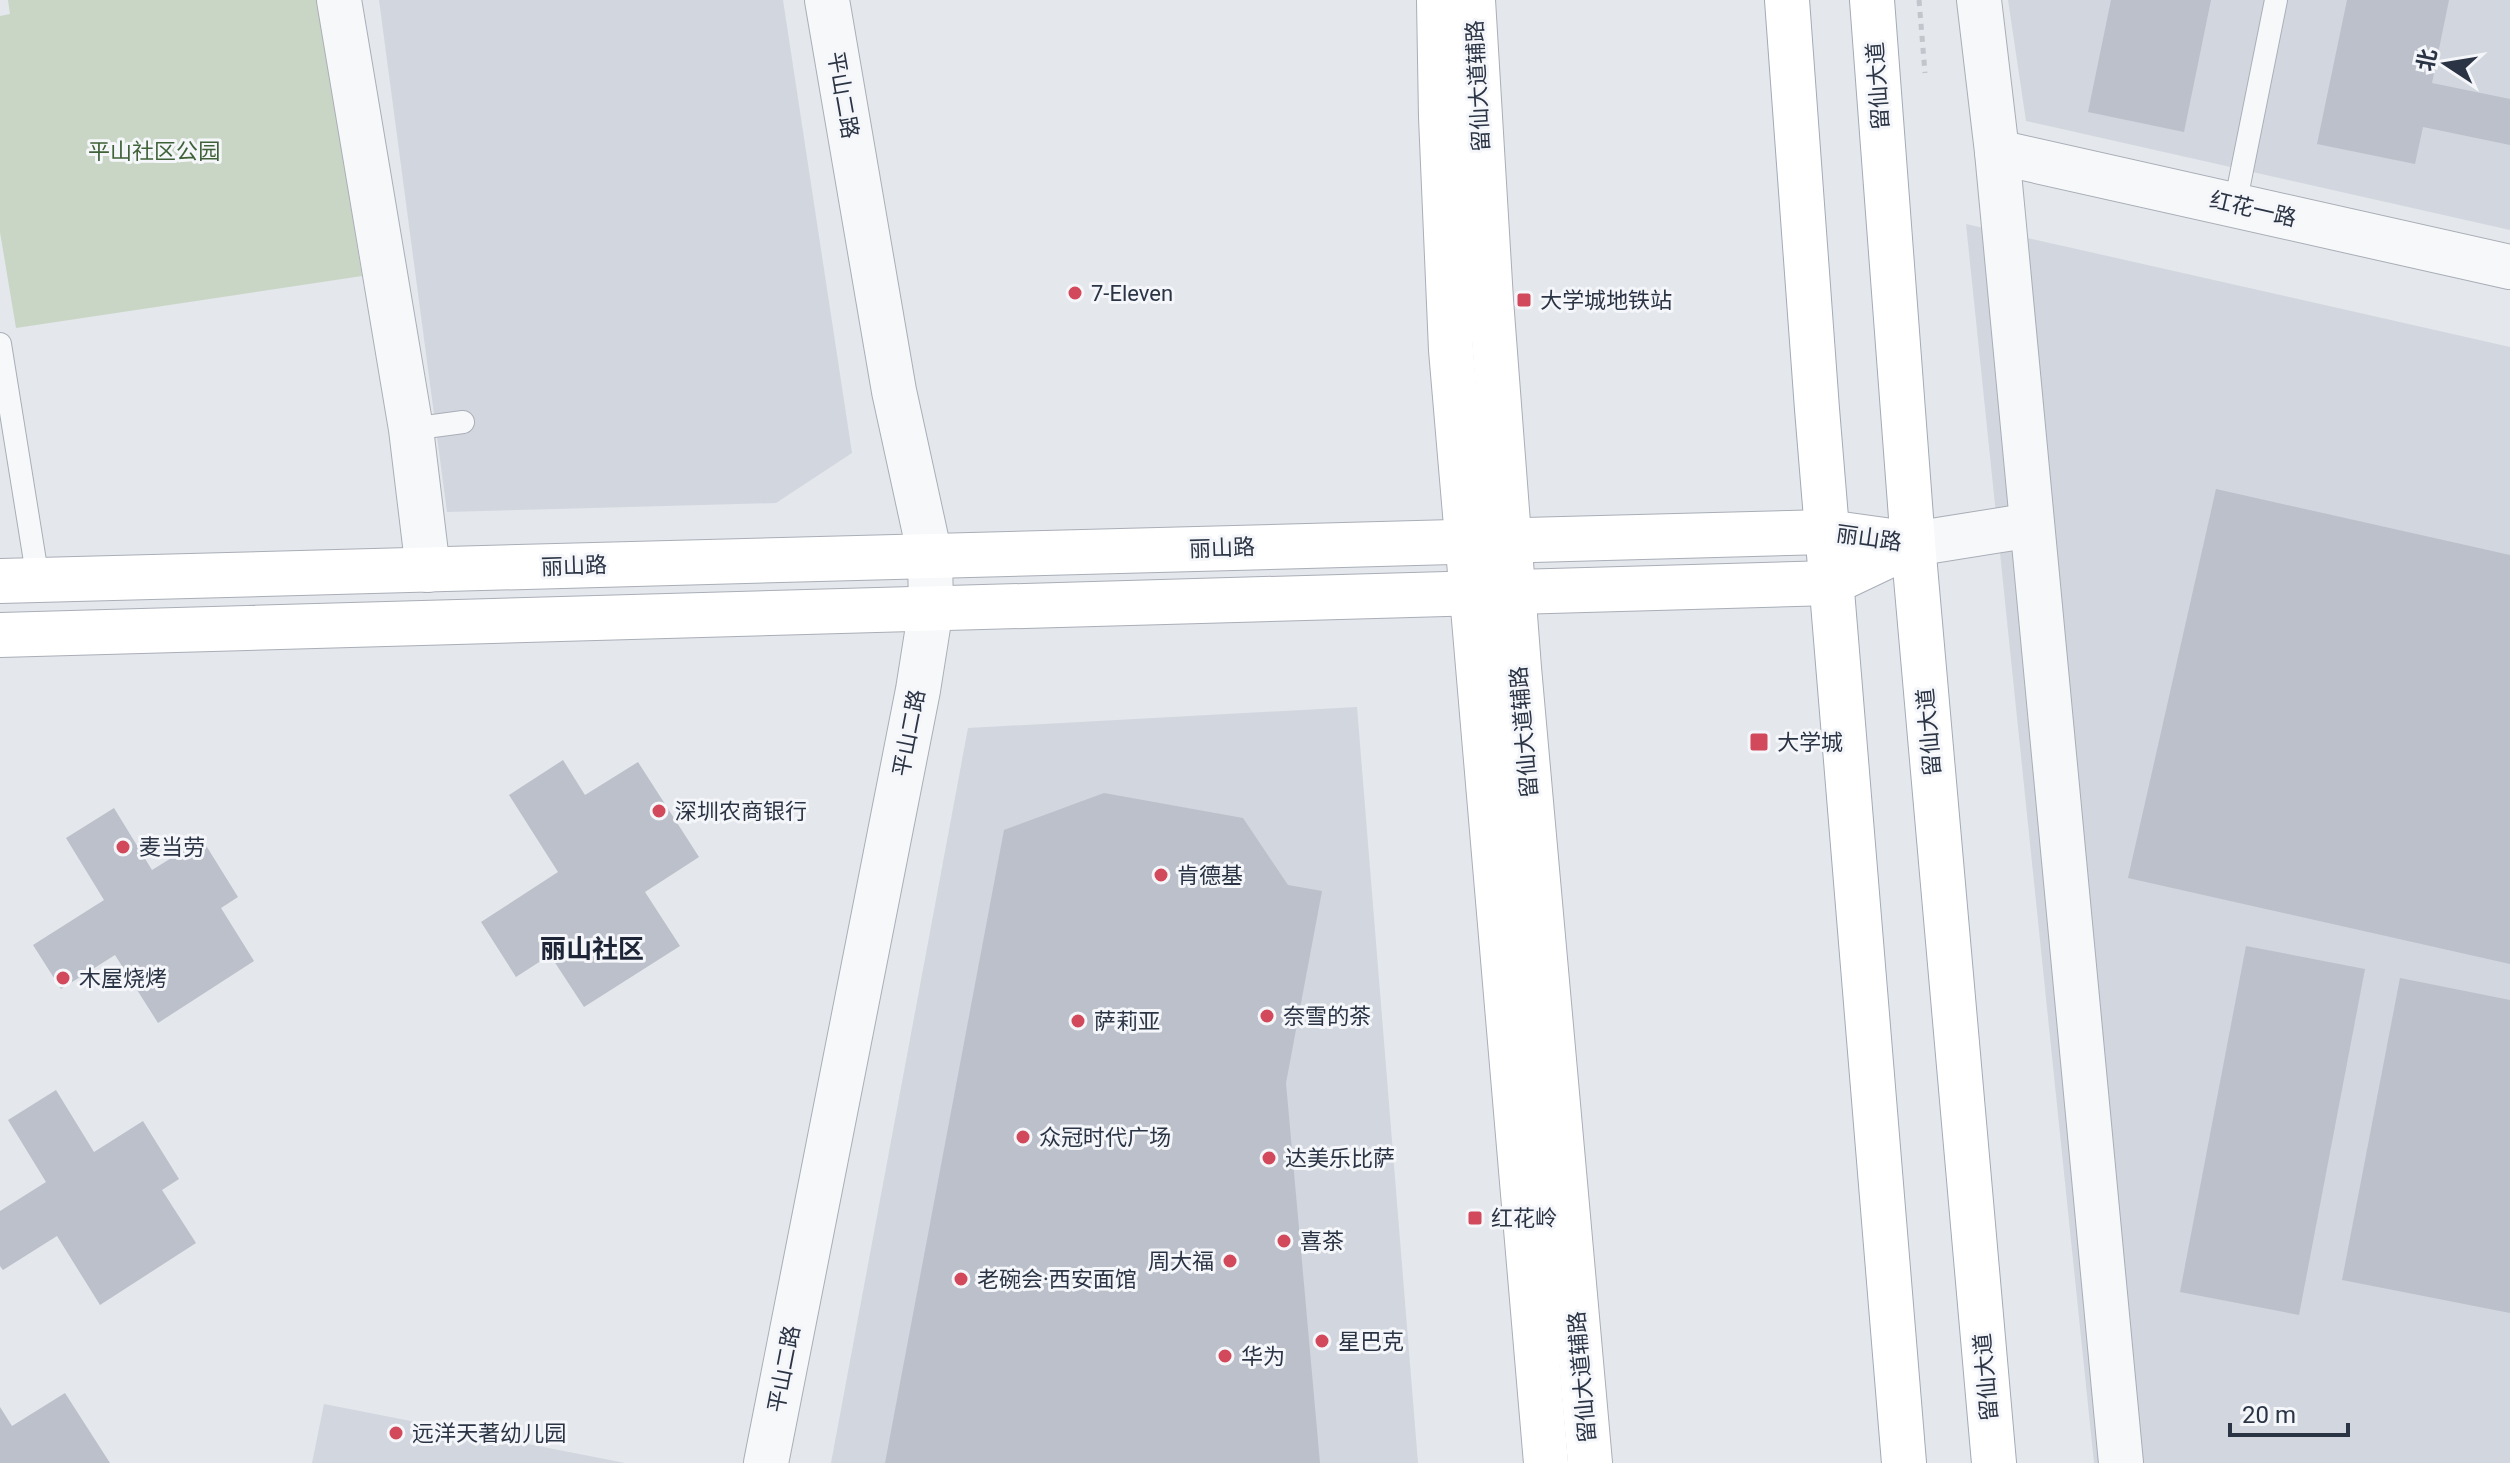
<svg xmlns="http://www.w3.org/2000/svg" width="2510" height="1463" font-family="Roboto,'Noto Sans SC',sans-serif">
<rect width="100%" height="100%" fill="#e4e7ec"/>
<g fill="#d2d6de">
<polygon points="379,0 783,0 852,453 776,503 447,512"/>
<polygon points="2008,0 2510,0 2510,230 2026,121"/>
<polygon points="1966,224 2510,347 2510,1463 2094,1463"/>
<polygon points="1357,707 1418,1463 831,1463 968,728"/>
<polygon points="324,1404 625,1463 312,1463"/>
</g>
<polygon fill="#c9d6c5" points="8,0 317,0 362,276 16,328 0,232 0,16 10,14"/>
<g fill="#bbc0ca">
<polygon points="2111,0 2211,0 2184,132 2088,112"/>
<polygon points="2347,0 2449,0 2432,83 2510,99 2510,145 2423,127 2415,164 2317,144"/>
<polygon points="2216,489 2510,555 2510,964 2128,878"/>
<polygon points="563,760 585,795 638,762 699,857 645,892 680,946 584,1007 550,955 516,977 481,922 558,872 509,795"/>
<polygon points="1104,793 1243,818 1288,885 1322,891 1286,1083 1320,1463 885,1463 1004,830"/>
<polygon points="114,808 152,870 202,839 238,897 221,908 254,961 158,1023 115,955 61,989 33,945 104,900 66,838"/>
<polygon points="2246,946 2365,969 2299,1315 2180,1292"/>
<polygon points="2400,978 2510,1000 2510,1313 2342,1280"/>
<polygon points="56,1090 94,1152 143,1121 179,1179 162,1190 196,1243 100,1305 57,1236 3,1270 0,1266 0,1211 46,1182 8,1120"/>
<polygon points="65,1393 110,1463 0,1463 0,1407 12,1426"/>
</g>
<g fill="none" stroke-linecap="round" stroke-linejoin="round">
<g stroke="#a9aeb7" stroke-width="24">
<g id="lane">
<polyline points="2235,205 2276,0"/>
<polyline points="0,344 38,580"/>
<polyline points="411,429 463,422"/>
</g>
</g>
<g stroke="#a9aeb7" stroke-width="46">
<g id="street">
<polyline points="339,0 411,429 428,570"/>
<polyline points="1979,0 1997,152 2121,1463"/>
<polyline points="1997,152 2510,267"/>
<polyline points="1913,544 2032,525"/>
<polyline points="766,1463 918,690 931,608 930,556 894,391 827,0"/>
</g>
</g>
<g stroke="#a9aeb7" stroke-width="46">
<g id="secondary">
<polyline points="1439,0 1441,117 1451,350 1546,1463"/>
<polyline points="1473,0 1491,300 1519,668 1590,1463"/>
<polyline points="0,581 1827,532 1913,544"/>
<polyline points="0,635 1831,583 1913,544"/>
</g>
</g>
<g stroke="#a3abb8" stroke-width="46">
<g id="primary">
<polyline points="1787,0 1817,409 1904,1463"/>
<polyline points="1872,0 1913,544 1994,1463"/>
</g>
</g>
<polyline stroke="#c2c5cb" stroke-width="5" stroke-dasharray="6 6" stroke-linecap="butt" points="1919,0 1925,73"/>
<use href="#lane" stroke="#f7f8fa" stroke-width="22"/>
<use href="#street" stroke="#f7f8fa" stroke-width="44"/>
<use href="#secondary" stroke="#fff" stroke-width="44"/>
<use href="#primary" stroke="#fff" stroke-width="44"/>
</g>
<g fill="#d1495b" stroke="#f4f6f9" stroke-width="3">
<circle cx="1075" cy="293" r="8"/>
<rect x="1516" y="292" width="16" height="16" rx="4"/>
<rect x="1749" y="732" width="20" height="20" rx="4"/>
<circle cx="659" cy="811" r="8"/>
<circle cx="123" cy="847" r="8"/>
<circle cx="1161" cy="875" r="8"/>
<circle cx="63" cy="978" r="8"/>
<circle cx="1267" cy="1016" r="8"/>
<circle cx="1078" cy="1021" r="8"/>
<circle cx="1023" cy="1137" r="8"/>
<circle cx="1269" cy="1158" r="8"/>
<rect x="1467" y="1210" width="16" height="16" rx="4"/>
<circle cx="1284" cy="1241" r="8"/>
<circle cx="1230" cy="1261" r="8"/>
<circle cx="961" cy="1279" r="8"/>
<circle cx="1322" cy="1341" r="8"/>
<circle cx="1225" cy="1356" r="8"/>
<circle cx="396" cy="1433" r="8"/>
</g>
<g text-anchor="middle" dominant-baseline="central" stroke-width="6" stroke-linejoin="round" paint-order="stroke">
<g font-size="22" fill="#2b3445" stroke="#f4f6f9">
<text transform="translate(1478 86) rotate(-93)">留仙大道辅路</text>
<text transform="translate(1878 86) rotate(-94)">留仙大道</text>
<text transform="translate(843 95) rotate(80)">平山二路</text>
<text transform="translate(2253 209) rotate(13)">红花一路</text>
<text transform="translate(1869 538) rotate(8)">丽山路</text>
<text transform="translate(1222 548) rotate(-2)">丽山路</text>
<text transform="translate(574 566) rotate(-2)">丽山路</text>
<text transform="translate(1524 732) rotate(-95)">留仙大道辅路</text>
<text transform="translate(1929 732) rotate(-95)">留仙大道</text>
<text transform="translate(909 733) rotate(-79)">平山二路</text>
<text transform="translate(784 1369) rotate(-79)">平山二路</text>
<text transform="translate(1582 1377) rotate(-95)">留仙大道辅路</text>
<text transform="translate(1986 1377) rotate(-95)">留仙大道</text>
</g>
<g font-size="22" fill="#3f6138" stroke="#f4f6f9">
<text x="154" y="151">平山社区公园</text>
</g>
<g font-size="22" fill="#2b3445" stroke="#f4f6f9" text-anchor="start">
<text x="1091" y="293">7-Eleven</text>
<text x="1540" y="300">大学城地铁站</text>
<text x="1777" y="742">大学城</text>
<text x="675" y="811">深圳农商银行</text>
<text x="139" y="847">麦当劳</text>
<text x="1177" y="875">肯德基</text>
<text x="79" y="978">木屋烧烤</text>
<text x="1283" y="1016">奈雪的茶</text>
<text x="1094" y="1021">萨莉亚</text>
<text x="1039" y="1137">众冠时代广场</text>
<text x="1285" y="1158">达美乐比萨</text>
<text x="1491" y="1218">红花岭</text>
<text x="1300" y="1241">喜茶</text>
<text x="1214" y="1261" text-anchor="end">周大福</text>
<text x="977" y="1279">老碗会·西安面馆</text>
<text x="1338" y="1341">星巴克</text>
<text x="1241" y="1356">华为</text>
<text x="412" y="1433">远洋天著幼儿园</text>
</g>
<g font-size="26" font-weight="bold" fill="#1d2536" stroke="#f4f6f9">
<text x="592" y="949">丽山社区</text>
</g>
</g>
<g transform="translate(2446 64) rotate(282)" stroke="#f4f6f9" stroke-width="6" paint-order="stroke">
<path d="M0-6L14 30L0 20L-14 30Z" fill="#2b3445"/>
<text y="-12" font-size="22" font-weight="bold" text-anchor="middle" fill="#2b3445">北</text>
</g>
<path d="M2230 1423v12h118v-12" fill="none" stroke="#2b3445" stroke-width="4"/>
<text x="2242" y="1423" font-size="24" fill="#2b3445" stroke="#f4f6f9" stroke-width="6" paint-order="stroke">20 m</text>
</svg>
